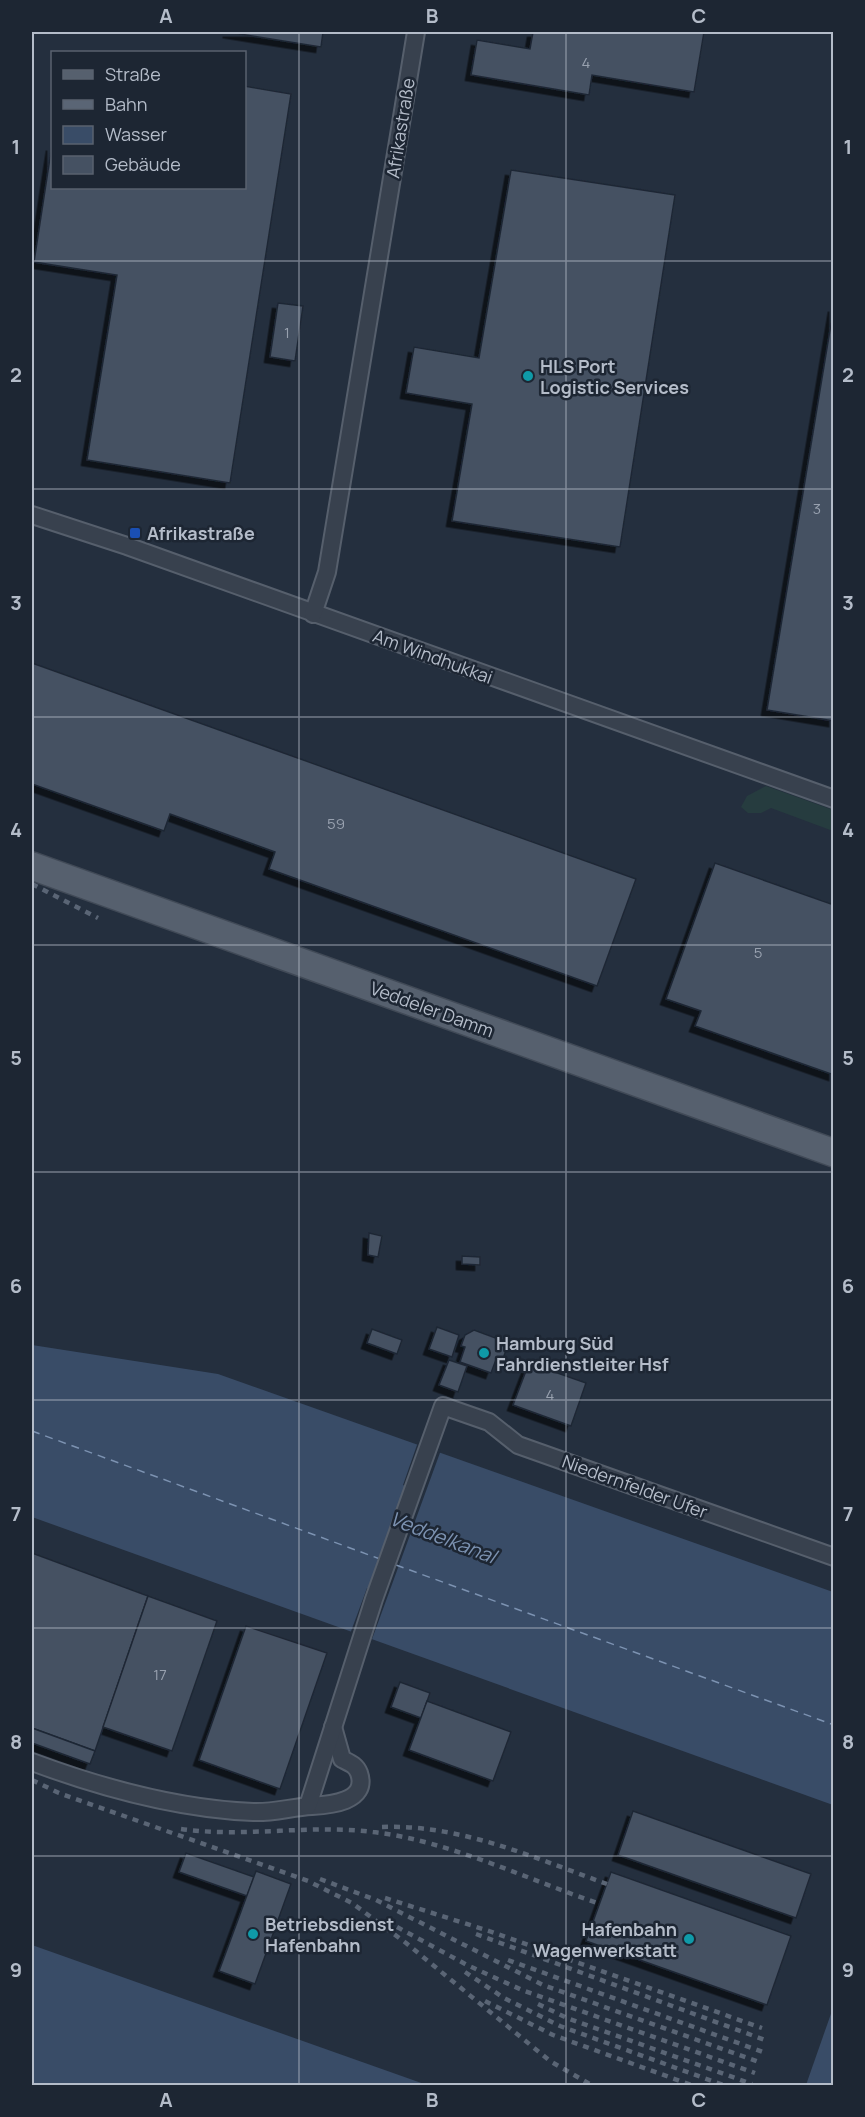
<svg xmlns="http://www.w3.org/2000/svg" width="865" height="2117" font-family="Manrope,sans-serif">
<defs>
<filter id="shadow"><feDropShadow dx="-5.5" dy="5.5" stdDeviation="0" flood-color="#0009"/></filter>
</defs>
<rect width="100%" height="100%" fill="#242f3e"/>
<polygon fill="#263c3f" points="766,786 833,810 833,831 771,808 761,813 748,813 741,807 747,796"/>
<g fill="#394c67">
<polygon points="32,1345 218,1374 833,1592 833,1805 32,1517"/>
<polygon points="32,1945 427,2085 32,2085"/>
<polygon points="833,2008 833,2085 806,2085"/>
</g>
<polygon fill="#242f3e" points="418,1442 441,1450 371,1642 350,1634 367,1588 373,1590 410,1488 403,1485"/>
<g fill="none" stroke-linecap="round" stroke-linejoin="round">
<g stroke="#7c92b1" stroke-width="1.5" stroke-dasharray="8 6" stroke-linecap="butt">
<polyline points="32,1431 380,1559"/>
<polyline points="396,1565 834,1725"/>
</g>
</g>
<g fill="#455162" stroke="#1f2835" stroke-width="1.5" filter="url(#shadow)">
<polygon points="228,32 323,32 321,47"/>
<polygon points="533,32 704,32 694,92 592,75 589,95 471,75 477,40 530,49"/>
<polygon points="244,86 291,94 230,483 87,460 117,275 34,262 52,145 52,188 244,188"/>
<polygon points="511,170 675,195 620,547 452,521 472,404 406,393 414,347 479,358"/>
<polygon points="278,303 303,306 295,361 270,357"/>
<polygon points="834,306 834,721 767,710"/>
<polygon points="32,663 636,879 597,986 269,869 275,852 170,814 164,831 32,784"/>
<polygon points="715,863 834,905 834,1075 695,1026 701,1011 666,999"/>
<polygon points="369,1233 382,1236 378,1257 368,1255"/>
<polygon points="462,1256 480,1257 480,1265 462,1264"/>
<polygon points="437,1327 459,1335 452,1357 429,1349"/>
<polygon points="372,1329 402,1340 397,1354 367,1343"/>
<polygon points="474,1330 501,1340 506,1350 503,1359 497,1357 491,1373 460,1362 465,1347 461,1346 465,1335"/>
<polygon points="449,1360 467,1366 458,1392 439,1385"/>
<polygon points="529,1363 586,1383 571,1426 513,1405"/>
<polygon points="32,1553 148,1596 95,1751 32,1728"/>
<polygon points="148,1596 217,1621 172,1751 103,1727"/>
<polygon points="246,1626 327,1653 280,1789 199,1760"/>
<polygon points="400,1682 430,1693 421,1718 391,1707"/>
<polygon points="427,1701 511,1732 493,1781 409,1750"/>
<polygon points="32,1728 95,1751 90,1764 32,1743"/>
<polygon points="633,1811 811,1874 796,1918 618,1855"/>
<polygon points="186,1853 254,1877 247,1896 179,1872"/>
<polygon points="256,1871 291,1884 255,1984 219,1971"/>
<polygon points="611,1872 791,1936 767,2005 586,1941"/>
</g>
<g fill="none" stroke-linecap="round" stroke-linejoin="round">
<g stroke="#565f6c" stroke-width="20">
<g id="minor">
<polyline points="32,515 127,546 834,799"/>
<polyline points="313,614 327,572 416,32"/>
<path d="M32,1762C102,1788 177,1809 253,1812C273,1813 292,1807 312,1806C329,1805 369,1802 359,1773C356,1765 350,1763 342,1759L333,1727"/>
<polyline points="308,1806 374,1599 443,1406 489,1422 518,1445 834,1557"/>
</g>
</g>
<g stroke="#414a57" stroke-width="30">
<polyline id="primary" points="32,866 834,1153"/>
</g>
<use href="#minor" stroke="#38414e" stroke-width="16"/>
<use href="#primary" stroke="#56606e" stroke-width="27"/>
<g stroke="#5a6575" stroke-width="4.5" stroke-dasharray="6 6" stroke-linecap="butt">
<polyline points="32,884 98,918"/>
<polyline points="32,1780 59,1793 308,1881 352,1903 406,1943 550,2061 593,2086"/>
<path d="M382,1827C461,1824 534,1858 607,1884"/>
<path d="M181,1829C245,1838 309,1824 373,1832C446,1840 529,1880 600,1904"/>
<polyline points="320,1879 376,1900 543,1985 759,2062"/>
<polyline points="385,1898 489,1931 762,2028"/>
<polyline points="397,1927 467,1965 522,1990 755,2073"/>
<polyline points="476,1934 765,2040"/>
<polyline points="508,1960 763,2052"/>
<polyline points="465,1972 504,1998 560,2026 726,2086"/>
<polyline points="485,2001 553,2035 694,2086"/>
<polyline points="538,2004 567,2018 752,2084"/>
</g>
</g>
<path fill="none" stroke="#b4bcc9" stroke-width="1.5" stroke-opacity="0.55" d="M299,32V2086M566,32V2086M32,261H834M32,489H834M32,717H834M32,945H834M32,1172H834M32,1400H834M32,1628H834M32,1856H834"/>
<g fill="#0f9aa8" stroke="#1d2633" stroke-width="2">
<circle cx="528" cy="376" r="6"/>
<circle cx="484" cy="1353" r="6"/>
<circle cx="253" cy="1934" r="6"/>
<circle cx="689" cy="1939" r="6"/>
</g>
<rect fill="#1a4fb4" stroke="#1d2633" stroke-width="2" x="129" y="527" width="12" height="12" rx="3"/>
<g text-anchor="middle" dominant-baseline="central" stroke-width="5" stroke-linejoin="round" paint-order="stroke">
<g font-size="15" fill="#98a1af">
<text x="586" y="62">4</text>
<text x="287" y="332">1</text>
<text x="817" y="508">3</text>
<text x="336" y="823">59</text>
<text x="758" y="952">5</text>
<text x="550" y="1394">4</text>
<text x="160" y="1674">17</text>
</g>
<g font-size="18" fill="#b4bcc9" stroke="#1d2633">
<text transform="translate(400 128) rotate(-81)">Afrikastraße</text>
<text transform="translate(433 656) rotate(20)">Am Windhukkai</text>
<text transform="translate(432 1009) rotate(20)">Veddeler Damm</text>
<text transform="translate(635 1486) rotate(20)">Niedernfelder Ufer</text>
</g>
<g font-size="18" font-weight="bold" fill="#b4bcc9" stroke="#1d2633" text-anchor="start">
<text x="540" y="366">HLS Port<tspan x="540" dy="21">Logistic Services</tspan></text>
<text x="147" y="533">Afrikastraße</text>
<text x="496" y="1343">Hamburg Süd<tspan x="496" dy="21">Fahrdienstleiter Hsf</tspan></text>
<text x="265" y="1924">Betriebsdienst<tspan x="265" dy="21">Hafenbahn</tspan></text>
<text x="677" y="1929" text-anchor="end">Hafenbahn<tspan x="677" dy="21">Wagenwerkstatt</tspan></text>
</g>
<g font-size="20" font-style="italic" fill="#7c92b1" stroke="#1d2633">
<text transform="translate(443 1537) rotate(21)">Veddelkanal</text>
</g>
</g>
<rect width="865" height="2117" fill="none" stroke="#1d2633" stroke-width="66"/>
<rect x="51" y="51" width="195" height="138" fill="#1d2633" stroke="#59626f" stroke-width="1.5"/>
<rect x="63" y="70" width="30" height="9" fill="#56606e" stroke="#59626f" stroke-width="1.5"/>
<text x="105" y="81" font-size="18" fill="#b4bcc9">Straße</text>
<rect x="63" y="100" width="30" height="9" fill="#5a6575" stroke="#59626f" stroke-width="1.5"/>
<text x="105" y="111" font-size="18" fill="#b4bcc9">Bahn</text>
<rect x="63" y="126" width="30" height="18" fill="#394c67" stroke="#59626f" stroke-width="1.5"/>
<text x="105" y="141" font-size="18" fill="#b4bcc9">Wasser</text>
<rect x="63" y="156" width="30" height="18" fill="#455162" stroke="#59626f" stroke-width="1.5"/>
<text x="105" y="171" font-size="18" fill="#b4bcc9">Gebäude</text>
<rect x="33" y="33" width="799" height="2051" fill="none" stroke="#b4bcc9" stroke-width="2"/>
<g font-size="20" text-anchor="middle" font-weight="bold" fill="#b4bcc9">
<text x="166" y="23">A</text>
<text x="432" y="23">B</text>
<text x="699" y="23">C</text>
<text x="16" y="154">1</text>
<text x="848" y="154">1</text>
<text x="16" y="382">2</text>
<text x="848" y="382">2</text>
<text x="16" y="610">3</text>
<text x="848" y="610">3</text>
<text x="16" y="837">4</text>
<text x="848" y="837">4</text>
<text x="16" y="1065">5</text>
<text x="848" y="1065">5</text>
<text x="16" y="1293">6</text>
<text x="848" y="1293">6</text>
<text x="16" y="1521">7</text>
<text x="848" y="1521">7</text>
<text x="16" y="1749">8</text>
<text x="848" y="1749">8</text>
<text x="16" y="1977">9</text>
<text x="848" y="1977">9</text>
<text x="166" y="2107">A</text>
<text x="432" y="2107">B</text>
<text x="699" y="2107">C</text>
</g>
</svg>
